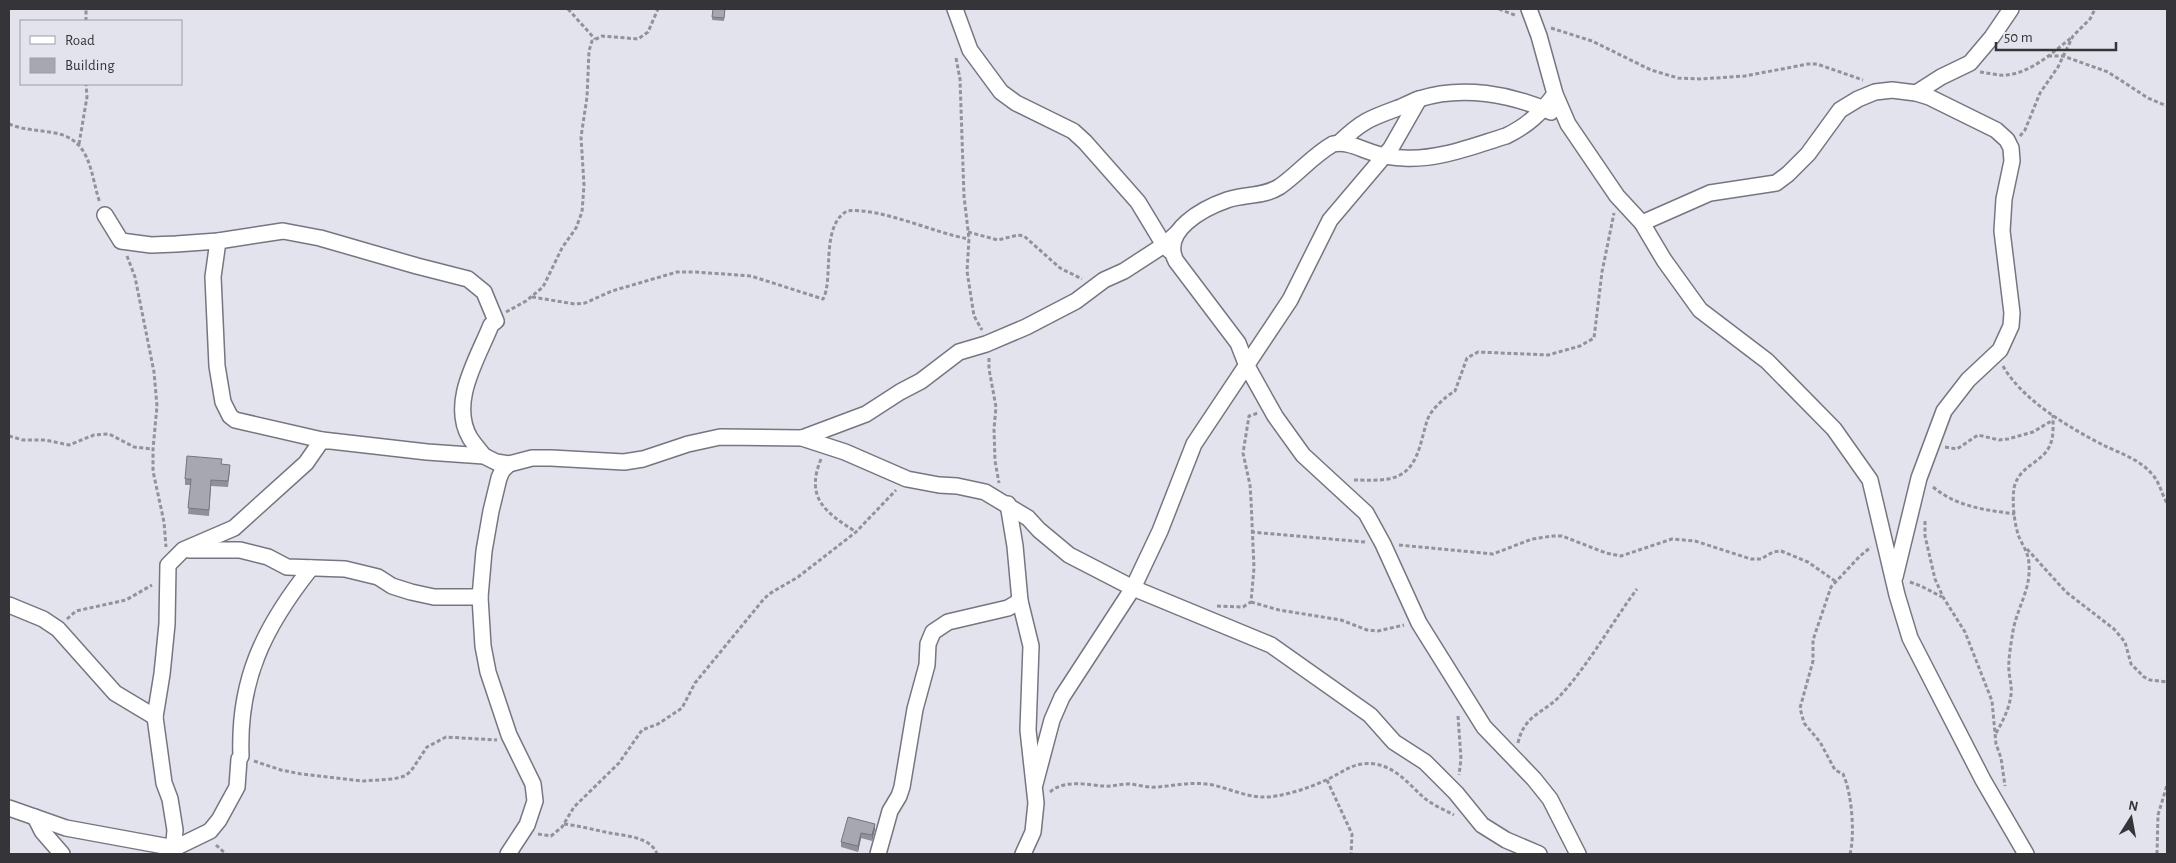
<svg xmlns="http://www.w3.org/2000/svg" width="2176" height="863" font-family="'Alegreya Sans',sans-serif">
<rect width="100%" height="100%" fill="#e3e3ee"/>
<g fill="none" stroke-linecap="round" stroke-linejoin="round">
<g stroke="#767680" stroke-width="18">
<g id="street">
<polyline points="955,9 970,50 1001,92 1016,103 1073,131 1085,142 1138,202 1164,245 1170,251"/>
<polyline points="1529,9 1539,36 1555,94 1568,124 1617,196 1642,223 1664,260 1700,310 1767,361 1834,429 1870,480 1897,595 1910,638 1983,780 2026,854"/>
<polyline points="1916,93 1941,77 1970,63 1992,37 2011,9"/>
<path d="M1555,94C1541,113 1527,126 1506,136C1473,146 1439,160 1404,158C1395,158 1383,156 1374,153C1360,149 1348,141 1333,144C1312,156 1298,174 1279,187C1263,197 1244,194 1227,200C1204,208 1160,231 1176,261L1238,343L1247,366L1275,416L1303,455L1366,513L1383,544L1419,623L1484,727L1534,779L1550,799L1578,854"/>
<path d="M1339,143C1363,120 1371,118 1401,107C1407,104 1413,101 1419,99C1462,85 1511,94 1551,112"/>
<path d="M105,215L121,241L151,245L176,244L218,241L283,231L320,238L417,266L468,279L484,292L496,321L491,325C478,358 449,402 470,438C474,444 479,450 484,456"/>
<polyline points="1642,223 1710,193 1776,183 1788,174 1808,154 1840,110 1858,99 1875,92 1892,90 1916,93 1929,97 1996,130 2007,140 2011,148 2012,161 2004,199 2002,231 2012,313 2011,326 2000,350 1968,380 1944,411 1919,478 1895,577"/>
<polyline points="218,241 213,277 217,366 223,402 230,416 235,420 322,440"/>
<polyline points="802,438 866,414 900,392 921,381 959,352 986,344 1026,327 1076,301 1104,280 1124,271 1164,245 1177,233"/>
<polyline points="1008,504 1015,546 1020,601 1031,646 1028,730 1036,803 1033,832 1023,854"/>
<polyline points="189,550 240,550 268,557 287,567 345,569 378,577 392,586 411,592 434,597 480,597"/>
<polyline points="9,605 43,619 58,629 115,693 155,717"/>
<polyline points="1035,784 1052,720 1062,697 1133,588 1160,531 1194,444 1290,300 1330,220 1391,148 1419,99"/>
<path d="M9,808L66,828L175,848L210,831L219,820L237,787L239,759L241,756C238,680 264,627 311,568"/>
<polyline points="35,817 42,831 62,854"/>
<polyline points="173,854 175,830 170,799 164,783 155,717 162,674 167,624 168,565 183,550 234,528 306,463 322,440 427,452 484,456 496,462 509,464 532,458 551,458 624,462 643,459 688,444 720,437 802,438 845,452 907,479 939,485 957,486 985,492 1028,518 1039,530 1069,555 1133,588 1271,645 1370,715 1394,742 1425,762 1456,793 1482,825 1506,840 1539,854"/>
<polyline points="508,854 527,825 535,801 533,784 509,735 488,672 483,646 480,597 484,551 491,511 499,478 502,471 509,464"/>
<polyline points="878,854 890,811 899,796 902,787 915,709 927,665 928,644 933,632 948,622 1008,608 1020,601"/>
</g>
</g>
<g stroke="#92929a" stroke-width="3" stroke-dasharray="4 2.5" stroke-linecap="butt">
<polyline points="568,9 595,39"/>
<polyline points="1499,9 1517,16"/>
<polyline points="86,21 86,9"/>
<polyline points="1551,28 1592,41 1651,70 1678,78 1700,79 1745,76 1808,64 1817,64 1863,80"/>
<polyline points="2048,56 2063,56 2108,72 2148,98 2167,106"/>
<polyline points="956,58 960,79 964,196 969,239 967,271 974,316 982,330"/>
<path d="M1980,72C1989,73 1999,76 2007,75C2032,72 2052,53 2071,38"/>
<path d="M9,124C23,130 39,130 55,133C92,140 90,174 100,203"/>
<polyline points="2020,136 2025,130 2040,93 2058,67 2073,36 2090,19 2095,9"/>
<polyline points="79,144 87,97 86,84"/>
<polyline points="968,232 998,240 1018,235 1024,236 1060,268 1082,279"/>
<polyline points="127,256 135,277 154,372 157,406 153,449 153,471 164,522 166,547"/>
<path d="M532,297L575,304L585,303L612,291L677,272H696L751,276L823,299C834,280 820,226 847,211C880,207 934,233 969,239"/>
<polyline points="506,312 526,301 543,287 562,248 576,228 582,212 584,185 581,137 587,97 589,51 592,41 602,36 638,39 648,32 658,9"/>
<polyline points="989,358 989,369 996,407 994,429 995,461 999,483"/>
<path d="M2003,366C2023,401 2070,428 2105,446C2120,453 2140,460 2151,473C2160,482 2161,493 2167,503"/>
<polyline points="9,436 23,440 45,440 69,445 94,435 109,434 134,447 153,449"/>
<polyline points="1945,447 1957,449 1978,435 1999,440 2008,439 2033,432 2053,420"/>
<path d="M821,459C805,498 825,512 856,532"/>
<path d="M1354,480C1368,480 1387,482 1400,475C1419,465 1421,439 1427,421C1430,410 1446,396 1455,391L1467,358L1478,352L1548,355L1580,346L1594,338L1602,272L1614,213"/>
<path d="M1933,487C1957,507 1986,510 2015,514"/>
<polyline points="1925,521 1925,536 1935,579 1943,597 1965,632 1992,701 1996,744 2001,758 2005,786"/>
<polyline points="1251,532 1365,542"/>
<polyline points="1399,545 1493,554 1532,539 1553,536 1562,536 1606,553 1621,556 1672,539 1695,541 1751,559 1761,559 1773,552 1781,551 1808,562 1835,581"/>
<polyline points="2027,549 2066,592 2114,629 2125,642 2131,664 2144,677 2150,680 2167,682"/>
<polyline points="1910,582 1921,586 1942,597"/>
<polyline points="1251,602 1279,610 1341,620 1367,630 1378,631 1404,625"/>
<polyline points="1217,606 1243,607 1251,602 1254,568 1251,500 1250,485 1243,453 1249,416 1258,413"/>
<polyline points="67,619 76,611 126,600 152,585"/>
<polyline points="1458,716 1461,759 1459,775"/>
<path d="M1996,733C2003,721 2009,709 2011,695C2012,687 2010,680 2009,672C2008,659 2011,644 2013,631C2017,608 2031,589 2029,565C2029,554 2023,546 2019,537C2014,523 2012,502 2014,488C2019,465 2043,463 2050,445C2054,437 2053,425 2053,415"/>
<path d="M1518,743C1524,716 1541,714 1558,698C1589,665 1610,625 1637,589"/>
<polyline points="254,761 281,770 301,774 363,781 393,779 405,776 411,771 427,747 446,737 497,740"/>
<polyline points="1327,780 1352,834 1351,854"/>
<path d="M1050,792C1065,779 1087,785 1104,786C1112,787 1119,784 1127,784C1137,784 1146,788 1157,787C1173,786 1189,782 1206,784C1224,786 1242,796 1261,797C1280,798 1309,788 1326,780C1344,772 1354,761 1375,764C1395,767 1408,783 1421,795C1430,804 1443,809 1454,815"/>
<path d="M564,824C580,826 595,830 610,833C626,836 651,837 657,854"/>
<polyline points="538,834 551,836 562,827 574,807 619,763 642,730 658,724 682,708 695,683 763,600 769,594 798,577 856,532 896,490"/>
<polyline points="216,845 226,854"/>
<path d="M1850,854C1855,835 1852,793 1843,774L1835,770L1820,742L1804,723L1800,708L1813,661V640L1831,587L1860,556L1871,547"/>
<polyline points="2157,854 2158,815 2167,785"/>
</g>
<use href="#street" stroke="#fff" stroke-width="15"/>
</g>
<g fill="#909099">
<polygon points="713,9 725,9 724,21 712,20"/>
<polygon points="222,464 230,471 228,487 211,486 209,516 188,514 191,485 185,485 185,479"/>
<polygon points="875,824 875,829 872,841 861,838 858,852 841,847 841,842"/>
</g>
<g fill="#75757d">
<polygon points="875,824 875,829 872,841 872,835"/>
<polygon points="861,833 861,838 858,852 858,846"/>
</g>
<g fill="#a7a7b2" stroke="#75757d">
<polygon points="713,9 725,9 724,18 712,17"/>
<polygon points="187,456 222,459 221,464 230,465 228,481 211,480 209,510 188,508 191,479 185,479"/>
<polygon points="848,817 875,824 872,835 861,833 858,846 841,842"/>
</g>
<rect width="2176" height="863" fill="none" stroke="#353539" stroke-width="20"/>
<rect x="20" y="20" width="162" height="65" fill="#e3e3ee" stroke="#9d9da6"/>
<rect x="30" y="36" width="25" height="8" fill="#ffffff" stroke="#9d9da6"/>
<text x="65" y="45" font-size="15" fill="#353539">Road</text>
<rect x="30" y="58" width="25" height="15" fill="#a7a7b2" stroke="#9d9da6"/>
<text x="65" y="70" font-size="15" fill="#353539">Building</text>
<g transform="translate(2131 818) rotate(11)" stroke="#e3e3ee" stroke-width="4" paint-order="stroke">
<path d="M0-4L9 19L0 12L-9 19Z" fill="#353539"/>
<text y="-8" font-size="14" font-weight="bold" text-anchor="middle" fill="#353539">N</text>
</g>
<path d="M1996 42v8h120v-8" fill="none" stroke="#353539" stroke-width="2.5"/>
<text x="2004" y="42" font-size="15" fill="#353539" stroke="#e3e3ee" stroke-width="4" paint-order="stroke">50 m</text>
</svg>
